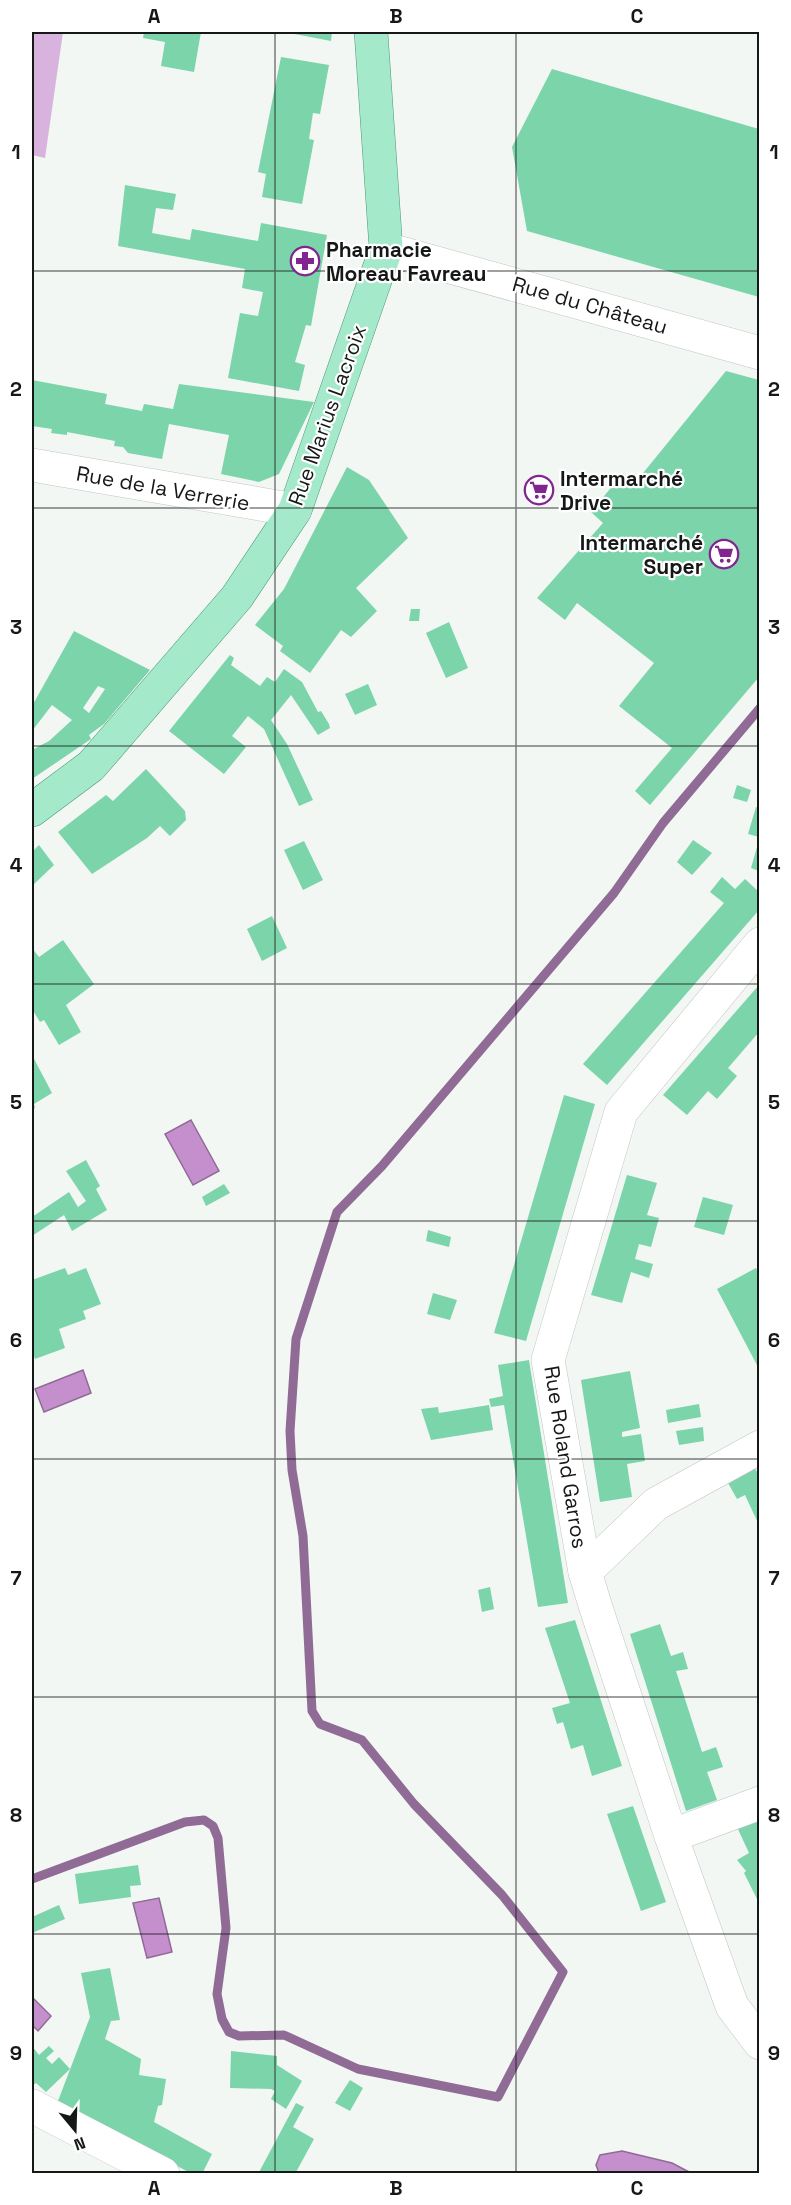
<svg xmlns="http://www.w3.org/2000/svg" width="791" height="2205" font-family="'Space Grotesk',sans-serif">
<rect width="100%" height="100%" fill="#f2f7f4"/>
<polygon fill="#d7b3dd" points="32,32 63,32 45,158 32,155"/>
<g fill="#c58fcd" stroke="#906b96" stroke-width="1.5">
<polygon points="191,1120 219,1171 193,1185 165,1134"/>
<polygon points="83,1370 91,1393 44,1412 35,1389"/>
<polygon points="159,1898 172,1952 147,1958 133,1903"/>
<polygon points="32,1997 51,2016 38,2031 32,2025"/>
<polygon points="622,2151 672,2163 691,2173 599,2173 596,2165 600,2155"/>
</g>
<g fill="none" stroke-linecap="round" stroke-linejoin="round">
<polyline stroke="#906b96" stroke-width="9" points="32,1879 185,1822 204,1820 213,1826 218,1838 226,1928 217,1994 222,2019 229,2032 239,2036 284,2035 358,2069 498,2097 563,1972 502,1895 414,1804 362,1740 320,1724 312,1711 303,1536 292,1470 290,1431 296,1339 337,1212 382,1166 614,893 663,823 760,708"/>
</g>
<g fill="#7cd4ab" fill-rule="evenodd">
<polygon points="144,32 201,32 194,72 161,66 165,42 143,38"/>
<polygon points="284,32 332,32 331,41"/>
<polygon points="281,57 329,65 320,114 313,113 309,139 314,140 302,204 262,197 266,174 258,172"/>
<polygon points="552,69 759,129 759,297 527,231 512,147"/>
<polygon points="125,185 176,194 173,210 156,208 152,233 190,240 192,229 258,241 261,223 327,235 311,326 306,325 295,362 305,365 299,391 228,378 240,313 258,316 263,292 242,288 245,269 118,246"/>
<polygon points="726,371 759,380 759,677 650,805 635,791 672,748 619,706 654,663 577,603 565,620 537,598 603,523 591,512 623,473 635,483"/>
<polygon points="32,380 107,394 105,404 142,411 144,404 173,409 179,384 314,402 279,474 259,482 221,474 229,435 169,424 162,459 128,453 123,447 114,446 115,441 67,432 67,435 51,433 52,429 32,426"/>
<polygon points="347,467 369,480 408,538 356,588 377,611 351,637 341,630 310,673 280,651 283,646 255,625 284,589"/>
<polygon points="411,609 420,609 419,621 409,621"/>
<polygon points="449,622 468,668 446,678 426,633"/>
<path d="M74,631L150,670L104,724L89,735L91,739L32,779V750L49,741L72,720L52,705L32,731V706ZM98,686L105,689L89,713L83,708Z"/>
<polygon points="230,655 234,658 231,665 260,686 267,677 275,682 284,669 302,682 318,712 321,711 329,724 330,728 318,735 291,695 271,720 287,744 313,800 299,806 264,729 248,716 232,736 246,747 224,774 169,731"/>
<polygon points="368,684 377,705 355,715 345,694"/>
<polygon points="146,769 185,811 186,820 170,836 160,826 147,838 92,874 58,832 106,795 113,801"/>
<polygon points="737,785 751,790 747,802 733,798"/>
<polygon points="756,807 759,808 759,837 748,834"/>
<polygon points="693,840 712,853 692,875 677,862"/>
<polygon points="759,840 759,871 751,868"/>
<polygon points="304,841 323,880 303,890 284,850"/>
<polygon points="39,845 54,865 32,886 32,852"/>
<polygon points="722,877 735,889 745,879 759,892 759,910 607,1085 583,1064 724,903 710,892"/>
<polygon points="272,916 287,948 262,961 247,929"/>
<polygon points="63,940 94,984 66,1005 81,1032 59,1045 44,1020 40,1022 32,1009 32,948 39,957"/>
<polygon points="759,985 759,1032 728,1068 737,1076 717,1099 708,1091 687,1115 663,1095"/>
<polygon points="32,1055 52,1093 34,1104 35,1108 32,1110"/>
<polygon points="564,1095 595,1104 526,1341 494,1333"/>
<polygon points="86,1160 100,1186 96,1189 107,1210 72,1231 64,1215 32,1236 32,1217 69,1192 78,1207 86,1201 66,1171"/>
<polygon points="627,1175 657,1183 647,1215 659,1218 651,1247 639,1244 635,1259 653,1264 649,1278 631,1272 622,1303 591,1295"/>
<polygon points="224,1184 230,1193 206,1206 202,1197"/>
<polygon points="703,1197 733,1205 724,1235 694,1227"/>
<polygon points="428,1230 451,1237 449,1247 426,1241"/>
<polygon points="65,1268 68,1275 86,1268 101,1304 83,1311 86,1319 59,1329 65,1348 35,1359 32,1351 32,1280"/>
<polygon points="756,1268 759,1274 759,1369 717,1289"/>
<polygon points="433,1293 457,1300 450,1320 427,1314"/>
<polygon points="529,1360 568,1603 538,1607 504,1405 491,1407 489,1399 503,1396 498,1365"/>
<polygon points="630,1371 640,1428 622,1432 622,1437 641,1434 645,1461 627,1464 632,1497 600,1502 581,1380"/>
<polygon points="699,1404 701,1417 668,1423 666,1410"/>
<polygon points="489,1405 493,1430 431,1440 421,1409 438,1407 439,1413"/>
<polygon points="703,1427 704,1441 679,1445 676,1431"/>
<polygon points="755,1468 759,1476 759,1525 745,1495 737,1499 728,1483"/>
<polygon points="490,1587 494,1609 482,1612 478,1590"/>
<polygon points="575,1620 622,1766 592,1776 583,1745 571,1749 563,1722 557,1724 552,1708 570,1703 545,1628"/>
<polygon points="660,1624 671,1656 683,1652 688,1669 676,1671 702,1752 716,1747 723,1767 707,1772 717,1800 686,1811 630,1634"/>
<polygon points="633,1806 666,1902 641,1911 607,1814"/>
<polygon points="759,1816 759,1900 758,1901 744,1873 746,1871 737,1860 749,1853 737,1827"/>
<polygon points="138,1865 141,1885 130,1886 131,1897 79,1904 75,1874"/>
<polygon points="59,1905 65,1919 32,1933 32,1917"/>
<polygon points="110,1968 120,2020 111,2021 105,2039 141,2059 139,2075 166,2079 162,2105 158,2106 154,2122 212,2154 202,2174 192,2174 58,2101 90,2017 81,1973"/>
<polygon points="32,2046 39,2055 49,2046 54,2051 46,2058 52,2064 59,2057 70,2069 46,2092 36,2083 32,2086"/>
<polygon points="231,2051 277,2056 277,2065 302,2081 286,2109 271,2099 275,2091 271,2089 230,2088"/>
<polygon points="350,2080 363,2088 350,2111 335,2103"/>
<polygon points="296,2103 304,2107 293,2127 314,2139 295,2174 258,2174"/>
</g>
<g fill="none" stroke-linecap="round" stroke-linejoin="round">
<g stroke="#c1c6c3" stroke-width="34">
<g id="minor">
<polyline points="386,249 760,353"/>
<polyline points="32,465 295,510"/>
<polyline points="760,944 621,1112 548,1360 585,1572 596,1608 671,1836 732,2006 760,2043"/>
<polyline points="585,1572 656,1504 760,1447"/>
<polyline points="671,1836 760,1803"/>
<polyline points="32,2106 163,2174"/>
</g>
</g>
<g stroke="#4a9775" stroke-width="34">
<polyline id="major" points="32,810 91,766 237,597 295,510 386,249 371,32"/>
</g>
<use href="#minor" stroke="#fff" stroke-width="33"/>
<use href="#major" stroke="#a3e9ca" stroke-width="33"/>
</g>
<path fill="none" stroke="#161817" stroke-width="1.5" stroke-opacity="0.55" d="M275,32V2174M516,32V2174M32,271H760M32,508H760M32,746H760M32,984H760M32,1221H760M32,1459H760M32,1697H760M32,1934H760"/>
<defs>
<g id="pharmacy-ring" transform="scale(1.5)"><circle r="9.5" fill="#fff" stroke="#822590" stroke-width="1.5"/><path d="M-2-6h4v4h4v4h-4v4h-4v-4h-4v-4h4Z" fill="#822590"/></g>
<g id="supermarket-ring" transform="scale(1.5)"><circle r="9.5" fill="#fff" stroke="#822590" stroke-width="1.5"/><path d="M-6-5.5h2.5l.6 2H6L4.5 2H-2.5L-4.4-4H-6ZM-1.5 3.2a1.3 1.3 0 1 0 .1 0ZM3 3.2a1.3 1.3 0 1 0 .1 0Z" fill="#822590"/></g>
</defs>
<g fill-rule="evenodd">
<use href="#pharmacy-ring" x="305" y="261"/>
<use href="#supermarket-ring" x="539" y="490"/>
<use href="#supermarket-ring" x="724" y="554"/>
</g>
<g text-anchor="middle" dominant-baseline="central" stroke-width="4.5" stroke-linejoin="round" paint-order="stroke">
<g font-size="21" font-weight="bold" fill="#161817" stroke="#fff" text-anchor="start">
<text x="326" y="249">Pharmacie<tspan x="326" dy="24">Moreau Favreau</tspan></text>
<text x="560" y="478">Intermarché<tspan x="560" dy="24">Drive</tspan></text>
<text x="703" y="542" text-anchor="end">Intermarché<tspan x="703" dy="24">Super</tspan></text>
</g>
<g font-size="21" fill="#161817" stroke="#fff">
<text transform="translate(590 305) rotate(16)">Rue du Château</text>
<text transform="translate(327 415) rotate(-70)">Rue Marius Lacroix</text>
<text transform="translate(163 488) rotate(10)">Rue de la Verrerie</text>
<text transform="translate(566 1457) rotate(81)">Rue Roland Garros</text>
</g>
</g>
<rect width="791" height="2205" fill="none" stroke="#ffffff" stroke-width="66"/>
<g transform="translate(75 2130) rotate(161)" stroke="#ffffff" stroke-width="4.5" paint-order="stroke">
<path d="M0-4.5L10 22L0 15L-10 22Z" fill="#161817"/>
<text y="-9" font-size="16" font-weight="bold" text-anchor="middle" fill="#161817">N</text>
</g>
<rect x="33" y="33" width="725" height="2139" fill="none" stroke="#161817" stroke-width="2"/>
<g font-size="20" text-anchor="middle" font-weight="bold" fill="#161817">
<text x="154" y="23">A</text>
<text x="396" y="23">B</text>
<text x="637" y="23">C</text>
<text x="16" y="159">1</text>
<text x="774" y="159">1</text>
<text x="16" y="396">2</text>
<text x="774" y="396">2</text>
<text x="16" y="634">3</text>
<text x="774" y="634">3</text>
<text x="16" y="872">4</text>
<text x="774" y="872">4</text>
<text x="16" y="1109">5</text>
<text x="774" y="1109">5</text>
<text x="16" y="1347">6</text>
<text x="774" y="1347">6</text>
<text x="16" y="1585">7</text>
<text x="774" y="1585">7</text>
<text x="16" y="1822">8</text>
<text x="774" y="1822">8</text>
<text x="16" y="2060">9</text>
<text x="774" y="2060">9</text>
<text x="154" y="2195">A</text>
<text x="396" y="2195">B</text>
<text x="637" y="2195">C</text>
</g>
</svg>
